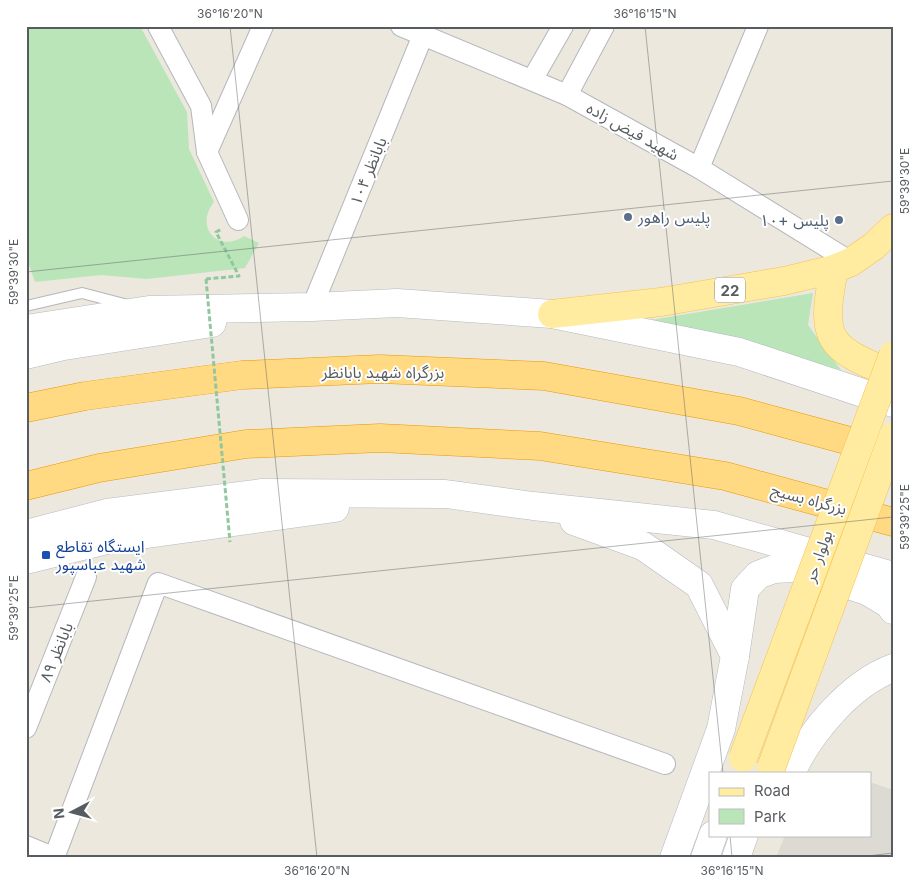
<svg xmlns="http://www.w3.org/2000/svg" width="919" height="884" font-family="Inter,'Noto Sans Arabic',sans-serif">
<rect width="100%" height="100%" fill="#ece8de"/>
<polygon fill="#dcdad3" points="870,782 893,790 893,858 776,858 785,835 870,835"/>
<g fill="#bae5b8">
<path d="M26,26H140L187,112L189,149L214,202C194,227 218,254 244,236L259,243L245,268L147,279L101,275L35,282L26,256Z"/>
<polygon points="813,293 808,325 841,370 651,320"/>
</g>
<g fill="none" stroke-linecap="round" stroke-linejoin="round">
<g stroke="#b4b7bc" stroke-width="12">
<polyline id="lane" points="26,306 82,293 128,305"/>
</g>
<g stroke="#b4b7bc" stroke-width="22">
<g id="street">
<polyline points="158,26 201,106 207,152 238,220"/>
<polyline points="401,26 567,95 699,168 851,262"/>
<polyline points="532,80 563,26"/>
<polyline points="567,95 604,26"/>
<polyline points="207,152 263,26"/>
<polyline points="699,168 758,26"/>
<polyline points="312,307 423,35"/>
<polyline points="26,728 86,577"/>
<polyline points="26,846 55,858"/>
<polyline points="54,858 158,583 665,764"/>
</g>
</g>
<g stroke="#b4b9bf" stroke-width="29">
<g id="secondary">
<polyline points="26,329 149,310 312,307 397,303 552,314 739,352 893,403"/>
<polyline points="26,355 64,346 212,323"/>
<polyline points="574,521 643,546 699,585 735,656 721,729 674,858"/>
<polyline points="26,534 107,513 262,493 446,494 533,506 714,525 893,576"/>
<polyline points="26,560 111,539 335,508"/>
<polyline points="735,656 745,589 758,575 774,569 793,568 867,591 889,604 893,610"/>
<path d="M791,773C810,732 850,684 893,668"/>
<polyline points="705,858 713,835"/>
<polyline points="736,858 744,835"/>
</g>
</g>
<g stroke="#f8c04b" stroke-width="29">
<g id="primary">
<path d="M834,269C820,340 827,348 893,374"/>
<polyline points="552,314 661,302 784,281 834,269 851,262 874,246 893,228"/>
</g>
</g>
<g stroke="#ea9700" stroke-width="29">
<g id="highway">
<polyline points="26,408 85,396 242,375 380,369 544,376 739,411 883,450"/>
<polyline points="26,486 99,468 246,444 380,438 540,446 725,476 893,522"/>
</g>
</g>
<polyline stroke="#91c79e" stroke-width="3" stroke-dasharray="5 2.5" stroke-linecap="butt" points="206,279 239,276 216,232 222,229"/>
<use href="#lane" stroke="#fff" stroke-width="10"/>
<use href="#street" stroke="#fff" stroke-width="20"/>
<use href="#secondary" stroke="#fff" stroke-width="28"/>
<use href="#primary" stroke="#ffeca0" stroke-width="28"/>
<use href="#highway" stroke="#ffda82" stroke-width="28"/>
<g stroke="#f8c04b" stroke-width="29" stroke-linecap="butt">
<g id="primary-bridge">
<polyline points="743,758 893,355"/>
<polyline points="771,768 893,436"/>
</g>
</g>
<polyline stroke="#91c79e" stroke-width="3" stroke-dasharray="5 2.5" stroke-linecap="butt" points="206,279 230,542"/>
<use href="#primary-bridge" stroke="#ffeca0" stroke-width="28"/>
</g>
<path fill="none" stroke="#575c60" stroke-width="1" stroke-opacity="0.45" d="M230,26L317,858M645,26L723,773M26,272L893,181M26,608L893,517M730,835L732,858M850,858L893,853"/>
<g fill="#5c6f8a" stroke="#fff" stroke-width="2">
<circle cx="628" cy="217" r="5"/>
<circle cx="839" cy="220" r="5"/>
</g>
<rect fill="#1a4fb4" stroke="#fff" stroke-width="2" x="41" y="550" width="10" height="10" rx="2.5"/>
<g text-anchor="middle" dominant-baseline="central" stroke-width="4" stroke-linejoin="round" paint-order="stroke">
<rect fill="#fff" stroke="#898d90" stroke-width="1" x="715" y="277.5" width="30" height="25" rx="4"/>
<g font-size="15" font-weight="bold" fill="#575c60">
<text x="730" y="290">22</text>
</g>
<g font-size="16" fill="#575c60" stroke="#fff">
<text transform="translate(633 131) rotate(29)">شهید فیض زاده</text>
<text transform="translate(368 171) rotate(-68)">بابانظر ۱۰۴</text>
<text x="383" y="372">بزرگراه شهید بابانظر</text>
<text transform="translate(809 499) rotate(15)">بزرگراه بسیج</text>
<text transform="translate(818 556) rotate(-70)">بولوار حر</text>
<text transform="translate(56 652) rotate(-68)">بابانظر ۸۹</text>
</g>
<g font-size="16" fill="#4e5e75" stroke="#fff" text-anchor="start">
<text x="638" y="217">پلیس راهور</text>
<text x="829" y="220" text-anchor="end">پلیس +۱۰</text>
</g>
<g font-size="16" fill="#164399" stroke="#fff" text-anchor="start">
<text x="56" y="546">ایستگاه تقاطع<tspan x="56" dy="18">شهید عباسپور</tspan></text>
</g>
</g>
<rect width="919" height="884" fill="none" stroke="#ffffff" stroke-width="55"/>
<rect x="709" y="772" width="162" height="65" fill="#ffffff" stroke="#bcbebf"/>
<rect x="719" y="788" width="25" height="8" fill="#ffeca0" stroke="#bcbebf"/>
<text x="754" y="796" font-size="15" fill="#575c60">Road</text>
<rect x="719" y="809" width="25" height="15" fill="#bae5b8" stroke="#bcbebf"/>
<text x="754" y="822" font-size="15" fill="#575c60">Park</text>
<g transform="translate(72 812) rotate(264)" stroke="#ffffff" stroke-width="4" paint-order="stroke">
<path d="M0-4L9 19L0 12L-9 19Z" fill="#575c60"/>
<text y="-8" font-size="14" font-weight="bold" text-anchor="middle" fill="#575c60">N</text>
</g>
<rect x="28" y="28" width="864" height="828" fill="none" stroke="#575c60" stroke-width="2"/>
<g font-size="12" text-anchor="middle" fill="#575c60">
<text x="230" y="18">36°16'20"N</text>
<text x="645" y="18">36°16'15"N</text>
<text transform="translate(905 181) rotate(-90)" y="4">59°39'30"E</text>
<text transform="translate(14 272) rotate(-90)" y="4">59°39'30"E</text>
<text transform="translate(905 517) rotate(-90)" y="4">59°39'25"E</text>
<text transform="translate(14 608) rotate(-90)" y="4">59°39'25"E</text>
<text x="317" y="875">36°16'20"N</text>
<text x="732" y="875">36°16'15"N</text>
</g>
</svg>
